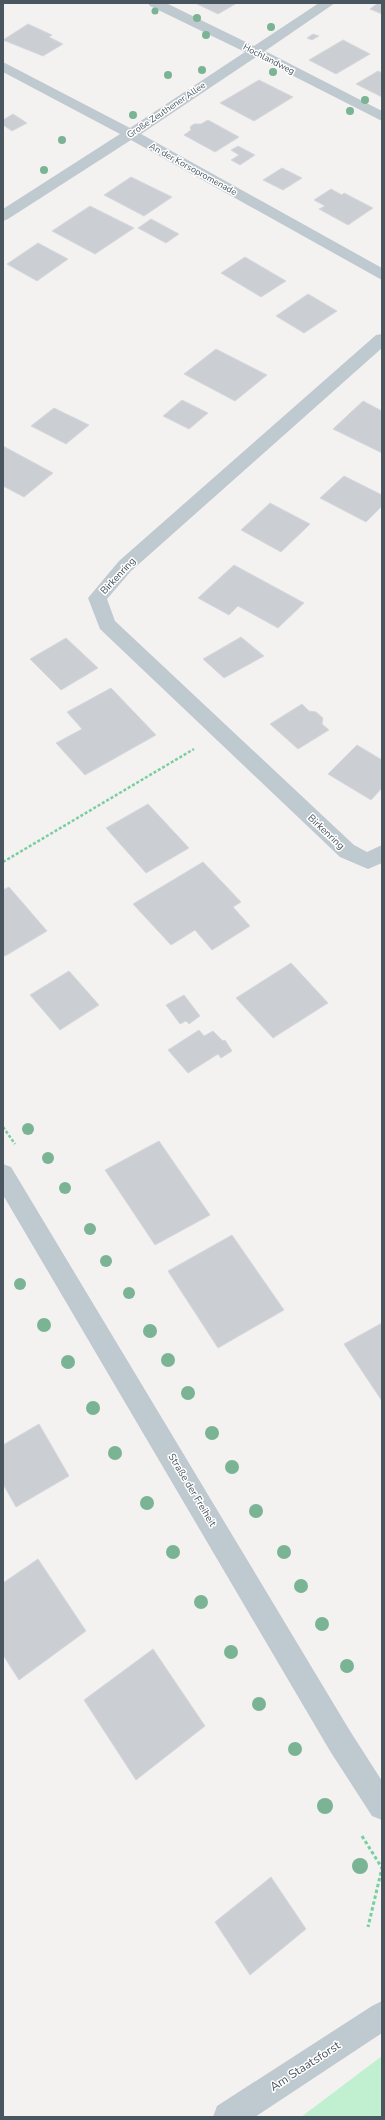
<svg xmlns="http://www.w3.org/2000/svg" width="385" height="2120" font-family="'Nunito Sans',sans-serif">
<rect width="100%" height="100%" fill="#f4f1f1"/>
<polygon fill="#c1f0d1" points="382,2056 382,2117 301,2117"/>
<g fill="#cbcfd4" stroke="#d5d8dd">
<polygon points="195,3 237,3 218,14"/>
<polygon points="378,3 382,3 382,14 370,9"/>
<polygon points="28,24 52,35 49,37 63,44 43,56 3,40"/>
<polygon points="313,34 319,36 312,40 307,38"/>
<polygon points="343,40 370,54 336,74 309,60"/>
<polygon points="378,71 382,73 382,97 356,84"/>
<polygon points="259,80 293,97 254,121 220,103"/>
<polygon points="13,114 27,123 12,131 3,125 3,120"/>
<polygon points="208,120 239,137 215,152 184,135 191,130 190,127 194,124 201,124"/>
<polygon points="238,146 255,155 240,165 231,160 239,155 231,150"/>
<polygon points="282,168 302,178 283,190 263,180"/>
<polygon points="131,177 172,197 144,216 104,195"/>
<polygon points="331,189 342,195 344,193 373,208 348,225 319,209 325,206 314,200"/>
<polygon points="90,206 134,228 95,254 52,231"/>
<polygon points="151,219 179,234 166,243 138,228"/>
<polygon points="38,243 68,259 37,281 7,264"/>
<polygon points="245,257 286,281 261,297 221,273"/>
<polygon points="308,294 337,311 304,333 276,316"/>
<polygon points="216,349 267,375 235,401 184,374"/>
<polygon points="182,400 208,413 189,429 163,416"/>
<polygon points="363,401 382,411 382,453 333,429"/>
<polygon points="54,408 89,425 66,444 31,426"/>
<polygon points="3,446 53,473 24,497 3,486"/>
<polygon points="344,476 382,495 382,506 366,522 320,498"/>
<polygon points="270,503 310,524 281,552 241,530"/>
<polygon points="234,565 304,603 278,628 238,606 229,615 198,598"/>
<polygon points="241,637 264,656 224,678 203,659"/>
<polygon points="66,638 98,668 61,690 30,659"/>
<polygon points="111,688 156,735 85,775 56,743 82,729 67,712"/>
<polygon points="302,704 309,711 316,712 323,718 322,724 329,730 298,749 270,724"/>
<polygon points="357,745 382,760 382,788 371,800 328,774"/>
<polygon points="148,804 189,848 146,873 106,828"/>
<polygon points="203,862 241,902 233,907 250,926 212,950 195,930 171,945 133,904"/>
<polygon points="9,887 47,931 5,956 3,954 3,890"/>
<polygon points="291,963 328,1003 273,1038 236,998"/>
<polygon points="69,971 99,1005 60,1030 30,995"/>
<polygon points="184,995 200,1016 189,1024 186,1021 180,1024 166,1005"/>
<polygon points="199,1030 204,1036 213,1031 223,1041 225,1040 232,1051 221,1058 218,1054 188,1073 168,1050"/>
<polygon points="159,1141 210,1215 155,1245 105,1170"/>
<polygon points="232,1235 284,1310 218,1348 168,1271"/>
<polygon points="382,1323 382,1401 344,1344"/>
<polygon points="39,1424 69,1476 16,1507 3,1484 3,1445"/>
<polygon points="38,1559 86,1631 19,1680 3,1655 3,1583"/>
<polygon points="153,1649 205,1726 136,1780 84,1700"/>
<polygon points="271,1877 306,1929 250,1975 215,1922"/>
</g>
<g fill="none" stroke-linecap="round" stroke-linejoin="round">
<g stroke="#78cfa0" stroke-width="2.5" stroke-dasharray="3 2" stroke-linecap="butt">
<polyline points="3,862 194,749"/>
<polyline points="3,1127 15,1144"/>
</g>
<polyline stroke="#78cfa0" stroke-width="3" stroke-dasharray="3.5 2.5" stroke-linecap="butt" points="362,1836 382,1868 368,1927"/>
<g fill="#bfc9d0" fill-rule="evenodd">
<polygon points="148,3 166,3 254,46 319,3 335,3 265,51 382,111 382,121 256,57 141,134 382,268 382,280 131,140 8,219 3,221 3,209 120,134 3,72 3,62 130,128 245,52 150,6"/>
<polygon points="382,334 382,348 131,571 107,599 115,621 354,845 367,852 382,845 382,863 368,869 340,857 100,629 88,598 119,561 376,335"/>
<polygon points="3,1164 11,1167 350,1731 382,1781 382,1820 372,1816 330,1751 3,1195"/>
<polygon points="382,2001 382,2033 255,2117 213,2117 217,2106 372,2006"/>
</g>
</g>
<g fill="#7ab494">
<circle cx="155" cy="11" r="3.5"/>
<circle cx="197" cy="18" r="4"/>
<circle cx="271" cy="27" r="4"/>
<circle cx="206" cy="35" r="4"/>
<circle cx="202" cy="70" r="4"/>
<circle cx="273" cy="72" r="4"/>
<circle cx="168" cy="75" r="4"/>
<circle cx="365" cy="100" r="4"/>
<circle cx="350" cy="111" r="4"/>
<circle cx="133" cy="115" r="4"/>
<circle cx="62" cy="140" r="4"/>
<circle cx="44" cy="170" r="4"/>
<circle cx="28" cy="1129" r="6"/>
<circle cx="48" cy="1158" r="6"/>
<circle cx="65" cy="1188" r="6"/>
<circle cx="90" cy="1229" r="6"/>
<circle cx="106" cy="1261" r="6"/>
<circle cx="20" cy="1284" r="6"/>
<circle cx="129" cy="1293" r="6"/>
<circle cx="44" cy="1325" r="7"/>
<circle cx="150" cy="1331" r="7"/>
<circle cx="168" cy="1360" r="7"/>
<circle cx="68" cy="1362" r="7"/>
<circle cx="188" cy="1393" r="7"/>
<circle cx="93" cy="1408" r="7"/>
<circle cx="212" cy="1433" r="7"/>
<circle cx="115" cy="1453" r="7"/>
<circle cx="232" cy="1467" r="7"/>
<circle cx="147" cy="1503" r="7"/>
<circle cx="256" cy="1511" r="7"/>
<circle cx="173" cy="1552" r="7"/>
<circle cx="284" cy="1552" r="7"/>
<circle cx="301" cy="1586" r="7"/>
<circle cx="201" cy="1602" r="7"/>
<circle cx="322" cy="1624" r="7"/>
<circle cx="231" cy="1652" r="7"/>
<circle cx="347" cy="1666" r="7"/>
<circle cx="259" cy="1704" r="7"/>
<circle cx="295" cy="1749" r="7"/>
<circle cx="325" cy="1806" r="8"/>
<circle cx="360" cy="1866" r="8"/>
</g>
<g text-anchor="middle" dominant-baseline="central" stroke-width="3" stroke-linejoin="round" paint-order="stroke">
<g font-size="9" fill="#49565f" stroke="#fff">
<text transform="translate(269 59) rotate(27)">Hochlandweg</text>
<text transform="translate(166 110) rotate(-34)">Große Zeuthener Allee</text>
<text transform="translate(193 169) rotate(29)">An der Korsopromenade</text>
</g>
<g font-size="10" fill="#49565f" stroke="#fff">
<text transform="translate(118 576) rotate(-47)">Birkenring</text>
<text transform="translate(326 832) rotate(43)">Birkenring</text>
<text transform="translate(192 1490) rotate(59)">Straße der Freiheit</text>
</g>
<g font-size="12" fill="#49565f" stroke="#fff">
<text transform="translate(305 2066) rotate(-33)">Am Staatsforst</text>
</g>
</g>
<rect width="385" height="2120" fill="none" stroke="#49565f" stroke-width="8"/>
</svg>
